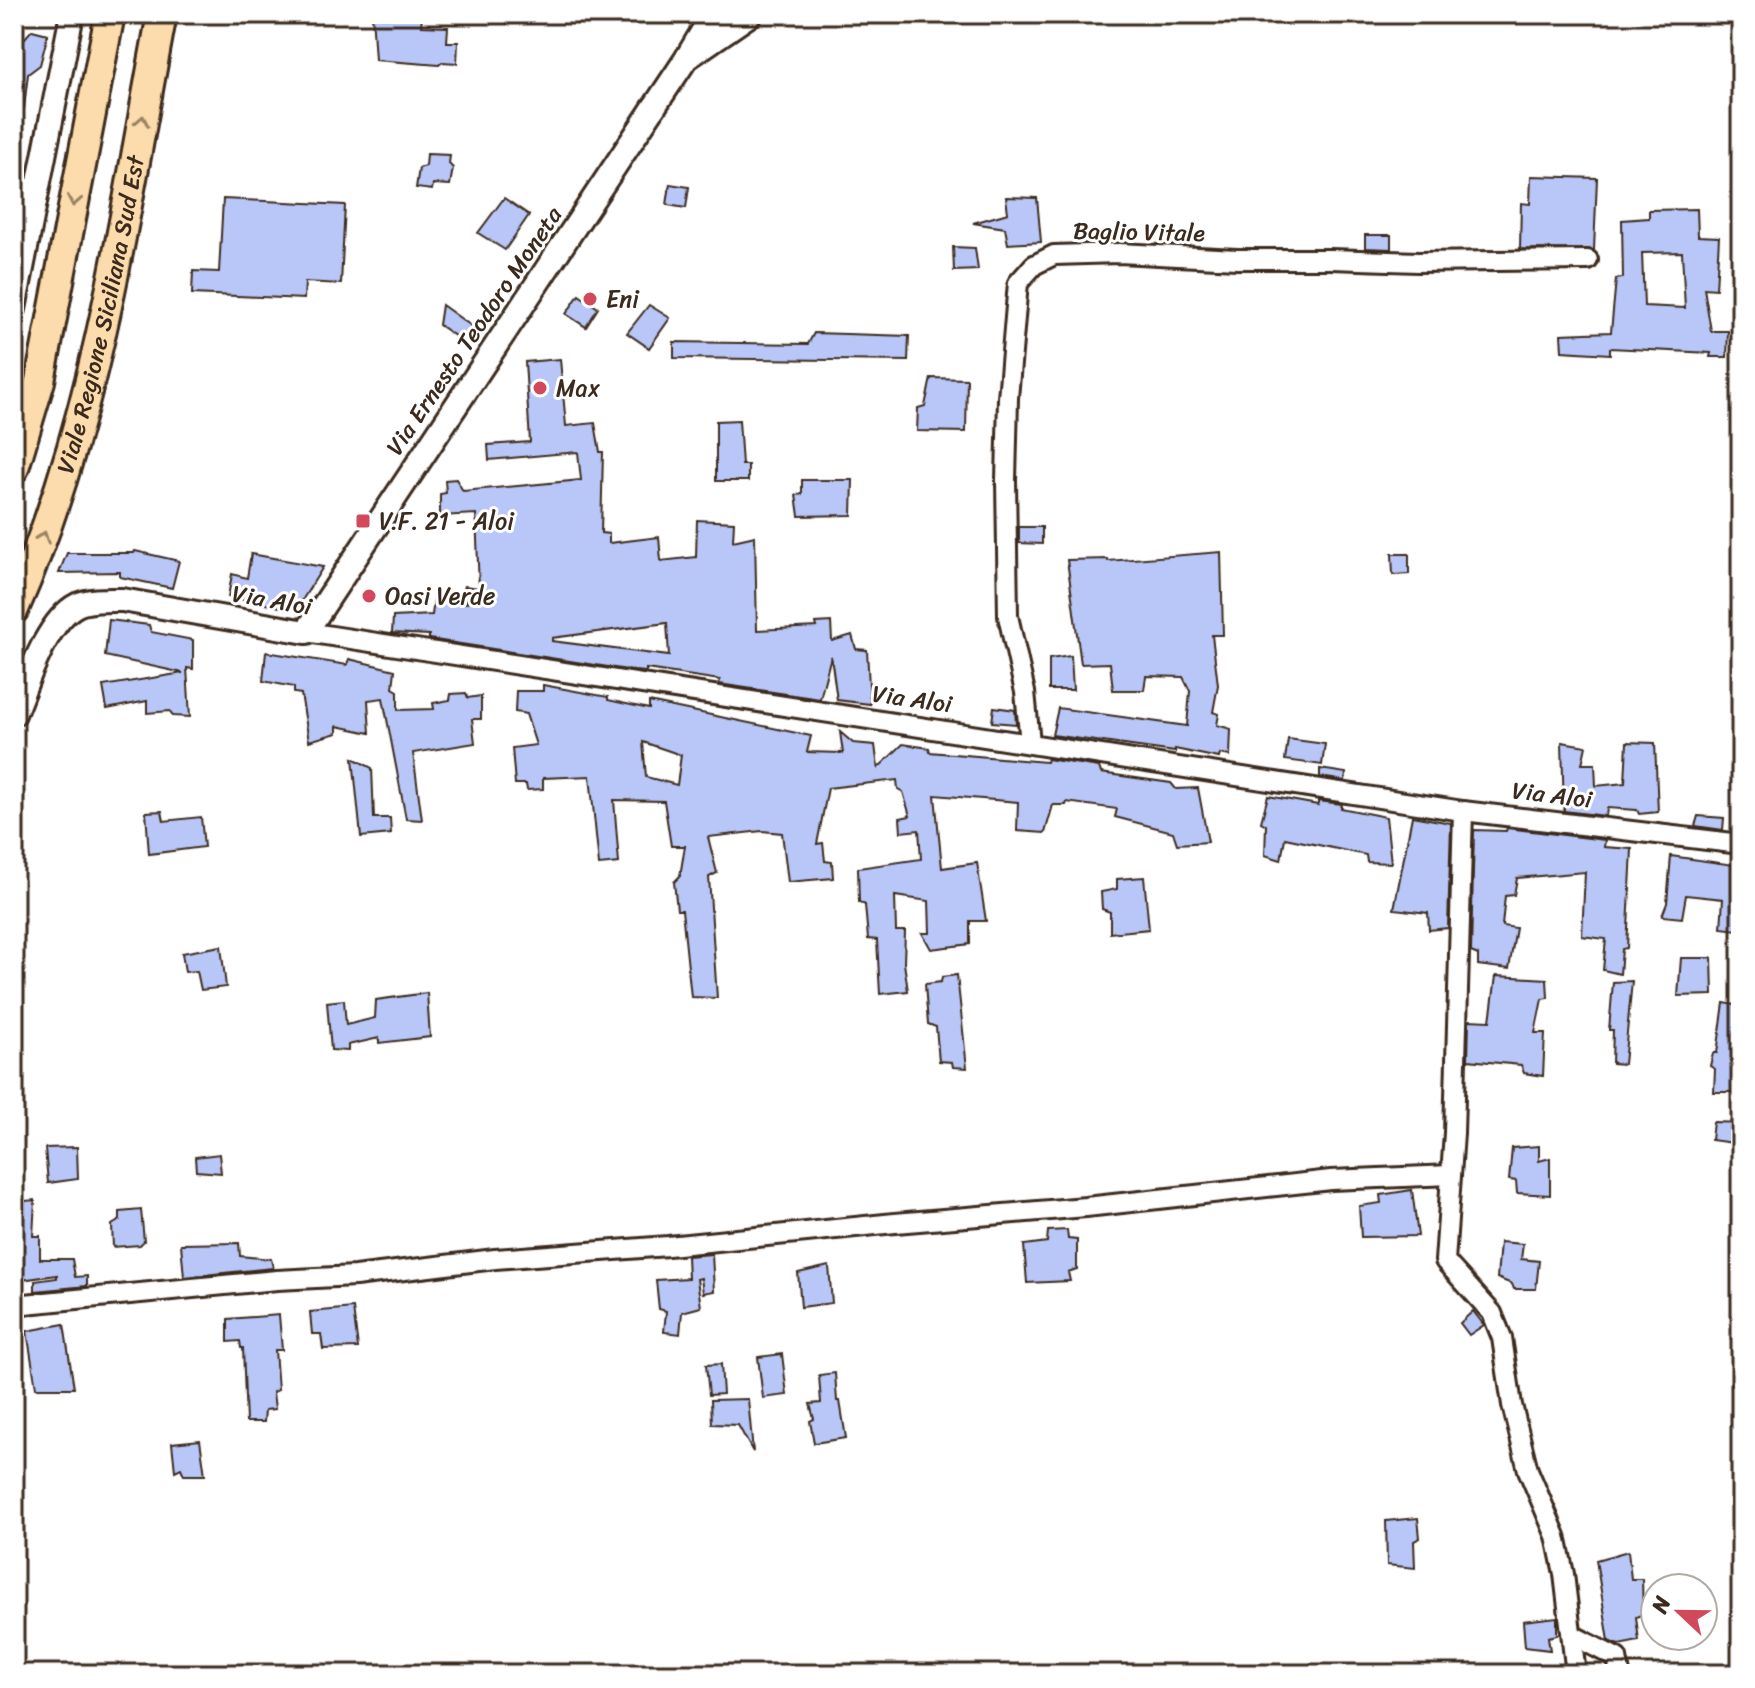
<svg xmlns="http://www.w3.org/2000/svg" width="1755" height="1688" font-family="Sriracha,sans-serif">
<rect width="100%" height="100%" fill="#fff"/>
<filter id="ink" filterUnits="userSpaceOnUse"><feTurbulence type="fractalNoise" baseFrequency=".0125" numOctaves="2"/><feDisplacementMap in="SourceGraphic" scale="16" xChannelSelector="R" yChannelSelector="G"/><feConvolveMatrix kernelMatrix="1 2 1 2 8 2 1 2 1" color-interpolation-filters="sRGB"/></filter>
<g filter="url(#ink)">
<g fill="#b9c7f8" stroke="#3b2a1e" stroke-width="2" fill-rule="evenodd">
<polygon points="372,14 404,14 422,17 421,26 448,27 447,42 458,42 457,63 442,62 439,65 375,60"/>
<polygon points="32,30 48,34 40,65 28,74 24,108 14,107 14,34 24,39"/>
<polygon points="427,154 450,155 449,164 453,168 450,185 433,184 432,190 416,188 419,168 426,166"/>
<polygon points="1531,176 1597,178 1594,250 1520,249 1521,203 1530,204"/>
<polygon points="670,184 689,187 686,208 667,205"/>
<polygon points="1006,197 1037,198 1041,242 1008,244 1005,228 973,223 1008,213"/>
<polygon points="504,198 529,215 505,250 478,233"/>
<polygon points="223,199 345,205 341,284 305,282 304,299 192,294 193,271 219,272"/>
<path d="M1697,209L1698,236L1719,237L1716,289L1704,288L1711,331H1728L1727,357H1710L1711,353L1610,348V354L1562,351L1561,334L1611,332L1616,279L1623,278L1622,220L1649,218V210ZM1682,252L1685,308L1644,306L1642,253Z"/>
<polygon points="1365,235 1391,235 1391,249 1365,248"/>
<polygon points="953,247 975,248 978,270 954,271"/>
<polygon points="579,295 598,308 586,327 566,314"/>
<polygon points="442,305 481,333 471,347 439,325"/>
<polygon points="649,305 670,318 649,348 627,333"/>
<polygon points="814,333 909,336 908,361 674,358 674,342 808,344"/>
<path d="M560,359L566,426L595,423L600,452H603L601,533L609,534V543L659,537L661,561L696,557L697,520L734,522L733,541L755,536L757,630L817,627L816,623L831,622L832,641L852,635L856,649L867,650L870,704L837,700L831,656L820,699L719,684L720,680L646,669V672L634,671L429,639V635L392,633L393,617L432,615L434,600L467,603L464,586L479,588L476,514L440,516V494L446,493L445,480L456,479L463,491L581,480L578,452L489,460L488,445L530,442L525,362ZM667,623L669,656L552,641V638Z"/>
<polygon points="931,378 967,379 966,432 917,431 918,408 925,406"/>
<polygon points="739,420 742,465 748,465 748,481 716,481 716,421"/>
<polygon points="802,480 853,480 852,515 799,516 796,495 802,494"/>
<polygon points="1019,527 1042,527 1042,544 1019,543"/>
<polygon points="135,551 179,561 172,588 120,577 120,572 59,573 67,553 134,553"/>
<polygon points="1221,552 1223,635 1212,635 1218,685 1213,712 1219,714 1217,725 1231,729 1230,756 1220,754 1219,758 1175,749 1175,752 1052,735 1058,708 1187,726 1190,691 1183,677 1146,676 1144,690 1113,690 1110,663 1081,664 1067,560 1108,559 1108,561"/>
<polygon points="251,554 323,567 296,610 228,597 232,574 247,578"/>
<polygon points="1392,554 1409,554 1409,574 1393,575"/>
<polygon points="109,620 149,625 151,632 193,640 193,669 187,668 190,717 173,716 170,711 147,713 147,701 107,709 103,686 183,673 105,656"/>
<polygon points="266,652 347,665 349,659 395,670 393,688 398,691 398,710 434,709 433,703 450,700 451,694 466,693 468,698 481,696 481,719 472,719 475,743 413,753 422,820 406,819 383,698 368,700 370,733 337,726 337,733 309,741 301,694 294,693 294,687 263,681"/>
<polygon points="1071,656 1073,690 1049,690 1049,659"/>
<path d="M543,685L608,697V700L649,709V702L811,736L807,752L843,753L840,732L853,743L875,745L878,768L903,744L929,748L930,752L1046,762L1047,759L1099,767L1101,773L1171,783L1176,789L1198,788L1208,842L1177,844L1173,832L1115,817L1117,809L1067,802L1066,805H1053L1045,833L1017,831L1018,802L935,795L942,868L977,863L986,921H970V944L931,949L922,933H930L929,901L895,896L896,931H905L904,963L908,991L880,994L877,940L868,939L865,905L859,902L858,868L921,859L919,830L901,832L900,818L910,816L903,792L898,789L897,780L828,788L817,844L823,843L825,861L832,862L833,878L788,882L782,833L762,831L708,837L717,873L709,877L717,998L691,997L682,910H677L674,882L680,876L685,846H671L664,801L614,800L619,863L599,865L590,776L543,778V789L527,790L526,784H515L512,748L536,745L526,714L515,712L516,691H543ZM643,742L681,755L677,785L646,777Z"/>
<polygon points="994,707 1015,710 1016,724 992,722"/>
<polygon points="1288,739 1325,744 1322,765 1285,760"/>
<polygon points="1562,742 1586,746 1582,764 1595,764 1596,786 1625,783 1627,742 1655,743 1658,812 1639,814 1637,810 1607,808 1606,816 1564,811"/>
<polygon points="353,758 372,768 374,818 390,818 391,834 361,837"/>
<polygon points="1320,769 1346,773 1345,781 1320,777"/>
<polygon points="1268,796 1318,805 1318,801 1342,804 1341,808 1386,817 1391,863 1367,862 1366,855 1285,838 1281,860 1265,855 1266,825 1261,822"/>
<polygon points="162,811 164,821 201,817 204,847 149,854 146,812"/>
<polygon points="1412,816 1451,823 1448,928 1429,930 1428,913 1394,909"/>
<polygon points="1698,816 1724,818 1723,830 1695,826"/>
<polygon points="1507,828 1605,840 1604,847 1632,849 1627,948 1622,949 1620,974 1603,970 1606,939 1582,936 1585,872 1517,878 1514,895 1505,896 1502,926 1516,928 1509,969 1478,965 1478,955 1471,952 1474,830 1506,831"/>
<polygon points="1671,856 1741,866 1741,910 1737,930 1721,928 1723,899 1686,895 1682,918 1662,916 1667,903"/>
<polygon points="1144,877 1149,929 1110,933 1110,912 1102,909 1101,892 1117,889 1117,879"/>
<polygon points="221,946 226,987 201,990 197,971 185,972 182,953"/>
<polygon points="1681,958 1712,958 1713,995 1678,996"/>
<polygon points="957,975 967,1068 953,1067 952,1062 939,1061 936,1027 928,1024 925,984 941,982 942,977"/>
<polygon points="1496,976 1547,979 1548,998 1542,999 1535,1033 1545,1033 1543,1076 1524,1073 1521,1065 1468,1060 1469,1020 1490,1021"/>
<polygon points="1632,981 1624,1064 1612,1063 1613,1030 1609,1030 1613,982"/>
<polygon points="427,993 430,1037 379,1043 379,1038 348,1045 348,1051 331,1050 327,1002 344,1000 346,1025 375,1018 376,1000"/>
<polygon points="1724,1003 1741,1006 1741,1092 1714,1092 1715,1069 1710,1066 1713,1053 1717,1053"/>
<polygon points="1713,1122 1741,1123 1741,1144 1711,1140"/>
<polygon points="1539,1146 1539,1161 1550,1158 1550,1195 1517,1193 1516,1181 1509,1180 1512,1148"/>
<polygon points="77,1147 78,1179 48,1183 45,1148"/>
<polygon points="219,1154 221,1173 196,1171 195,1157"/>
<polygon points="1412,1190 1418,1236 1361,1237 1359,1206 1381,1203 1380,1195"/>
<polygon points="35,1200 33,1236 40,1236 40,1259 72,1259 75,1277 87,1276 87,1286 35,1291 35,1281 57,1278 57,1275 14,1281 14,1202"/>
<polygon points="141,1210 144,1241 140,1245 113,1247 112,1225 120,1220 120,1212"/>
<polygon points="1067,1230 1068,1239 1077,1240 1077,1269 1068,1272 1070,1281 1027,1283 1024,1245 1047,1242 1048,1231"/>
<polygon points="1500,1242 1523,1244 1521,1259 1539,1261 1536,1289 1514,1289 1512,1284 1497,1278"/>
<polygon points="239,1243 240,1256 271,1259 273,1268 184,1277 181,1244"/>
<polygon points="712,1254 714,1291 703,1293 701,1278 697,1279 701,1307 682,1312 680,1334 664,1332 666,1311 659,1309 656,1280 688,1278 687,1256"/>
<polygon points="829,1266 832,1303 801,1307 798,1273"/>
<polygon points="353,1308 358,1348 323,1349 321,1334 312,1334 310,1312"/>
<polygon points="1473,1311 1484,1325 1469,1335 1460,1323"/>
<polygon points="279,1315 282,1350 275,1350 278,1390 273,1392 275,1409 265,1410 264,1422 246,1422 243,1348 241,1348 240,1341 228,1342 228,1319"/>
<polygon points="64,1324 74,1388 36,1388 27,1331"/>
<polygon points="782,1354 787,1395 763,1398 758,1357"/>
<polygon points="721,1364 723,1394 709,1395 706,1365"/>
<polygon points="835,1373 837,1401 840,1401 846,1438 814,1443 810,1421 814,1419 810,1404 821,1403 819,1375"/>
<polygon points="748,1399 753,1452 738,1425 712,1424 711,1400"/>
<polygon points="200,1440 205,1475 184,1475 181,1468 175,1471 172,1443"/>
<polygon points="1418,1518 1420,1538 1414,1541 1415,1568 1387,1565 1386,1521"/>
<polygon points="1628,1551 1631,1579 1642,1579 1643,1614 1636,1617 1639,1641 1619,1645 1609,1641 1596,1560"/>
<polygon points="1557,1617 1557,1635 1548,1637 1550,1650 1525,1647 1523,1621"/>
</g>
<g fill="none" stroke-linecap="round" stroke-linejoin="round">
<g stroke="#3b2a1e" stroke-width="24">
<g id="minor">
<polyline points="14,186 38,190"/>
<polyline points="306,632 1463,811 1741,844"/>
<polyline points="1030,743 1025,692 1008,616 1006,480 1008,398 1018,283 1034,265 1054,255 1119,253 1237,259 1331,259 1418,262 1588,260"/>
<polyline points="1463,811 1454,1133 1445,1261 1492,1313 1502,1338 1512,1405 1528,1470 1556,1536 1564,1574 1576,1674"/>
<polyline points="14,1305 277,1280 355,1276 495,1259 668,1246 895,1223 1086,1207 1331,1180 1451,1175"/>
<polyline points="1572,1635 1617,1658 1620,1674"/>
</g>
</g>
<g stroke="#3b2a1e" stroke-width="28">
<g id="tertiary">
<polyline points="690,56 751,14"/>
<polyline points="14,309 72,14"/>
<path d="M14,714C27,683 46,621 77,605C90,599 108,600 122,600L306,632L686,59L713,14"/>
</g>
</g>
<g stroke="#3b2a1e" stroke-width="34">
<g id="primary">
<polyline points="14,468 40,381 110,14"/>
<path id="s1" d="M14,609C97,421 124,214 162,14"/>
</g>
</g>
<use href="#minor" stroke="#fff" stroke-width="18"/>
<use href="#tertiary" stroke="#fff" stroke-width="22"/>
<use href="#primary" stroke="#fcdcac" stroke-width="28"/>
</g>
<defs><path id="oneway-chevron" d="M-2-3.5L2.5 0L-2 3.5" fill="none" stroke-width="1.6" stroke-linecap="round" stroke-linejoin="round" transform="scale(2)"/></defs>
<g stroke="#9c8365">
<use href="#oneway-chevron" transform="translate(142 121) rotate(-79)"/>
<use href="#oneway-chevron" transform="translate(74 201) rotate(101)"/>
<use href="#oneway-chevron" transform="translate(43 537) rotate(-70)"/>
</g>
</g>
<g fill="#d1495b" stroke="#fff" stroke-width="3">
<circle cx="590" cy="299" r="8"/>
<circle cx="540" cy="388" r="8"/>
<rect x="355" y="513" width="16" height="16" rx="4"/>
<circle cx="369" cy="596" r="8"/>
</g>
<g text-anchor="middle" dominant-baseline="central" stroke-width="6" stroke-linejoin="round" paint-order="stroke">
<g font-size="24" fill="#3b2a1e" stroke="#fff">
<text transform="translate(1139 232) rotate(1)">Baglio Vitale</text>
<text stroke="none"><textPath href="#s1" startOffset="308">Viale Regione Siciliana Sud Est</textPath></text>
<text transform="translate(474 331) rotate(-56)">Via Ernesto Teodoro Moneta</text>
<text transform="translate(272 600) rotate(10)">Via Aloi</text>
<text transform="translate(912 699) rotate(8)">Via Aloi</text>
<text transform="translate(1552 795) rotate(7)">Via Aloi</text>
</g>
<g font-size="24" fill="#3b2a1e" stroke="#fff" text-anchor="start">
<text x="606" y="299">Eni</text>
<text x="556" y="388">Max</text>
<text x="379" y="521">V.F. 21 - Aloi</text>
<text x="385" y="596">Oasi Verde</text>
</g>
</g>
<rect width="1755" height="1688" fill="none" stroke="#fff" stroke-width="48"/>
<rect x="24" y="24" width="1707" height="1640" fill="none" stroke="#3b2a1e" stroke-width="3" filter="url(#ink)"/>
<g transform="translate(1679 1612) rotate(292)"><circle r="38" fill="#ffffff" stroke="#b1aaa5" stroke-width="2"/>
<path d="M0-6L14 30L0 20L-14 30Z" fill="#d1495b"/>
<text y="-12" font-size="22" font-weight="bold" text-anchor="middle" fill="#3b2a1e">N</text>
</g>
</svg>
